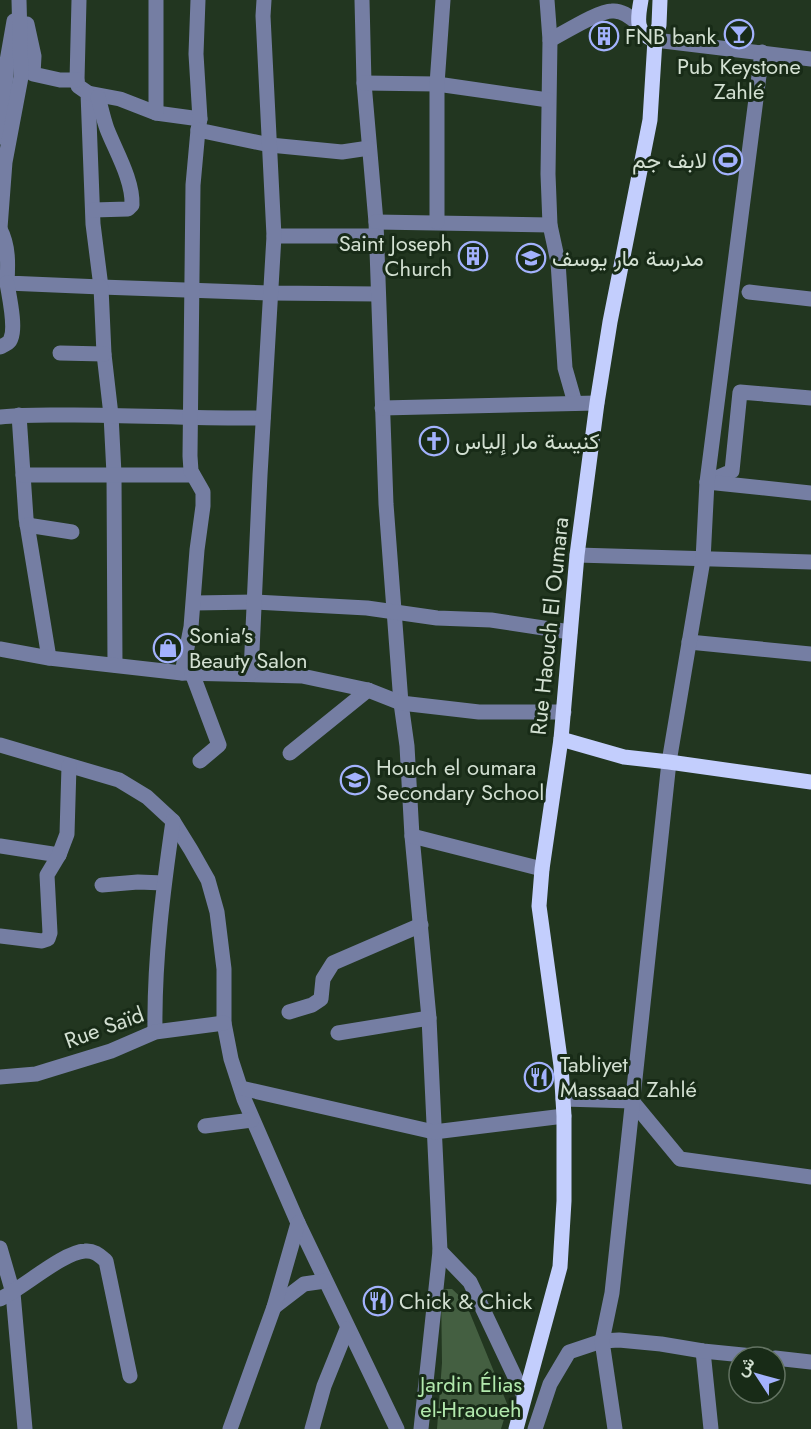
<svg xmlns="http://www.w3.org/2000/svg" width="811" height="1429" font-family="Jost,Vazirmatn,sans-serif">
<rect width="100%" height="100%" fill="#223620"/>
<polygon fill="#445f41" points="441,1289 452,1289 465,1301 508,1406 501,1429 437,1429 442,1363"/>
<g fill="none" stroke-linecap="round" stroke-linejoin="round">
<g stroke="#757ea3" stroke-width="15">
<polyline points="79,0 77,80 78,86 88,93 93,224 101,287 270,293 378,294"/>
<polyline points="362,0 364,83 376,222 386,504 401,703 407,746 412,836 429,1018 440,1251 421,1429"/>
<polyline points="547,0 550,40 548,174 550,225 558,262 565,368 575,403"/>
<polyline points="27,24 34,56 33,74 60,80 77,80"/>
<path d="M550,40C564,33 598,11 612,11C622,10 631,17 638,24"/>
<polyline points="655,40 811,59"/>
<polyline points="364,83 437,84 548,100"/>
<polyline points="88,93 120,99 156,113 200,119"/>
<polyline points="156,113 156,0"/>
<polyline points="198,130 200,119 196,54 198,0"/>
<polyline points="1,137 7,61 14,21"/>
<path d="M93,210L128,209L132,205C133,180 116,152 107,129C103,118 101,107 98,97"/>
<polyline points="376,222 550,225"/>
<polyline points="437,222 437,84 443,0"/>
<polyline points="0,228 5,162 21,77 19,0"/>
<path d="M0,229C9,246 8,265 7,283L101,287L104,354L111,415L114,474L115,665"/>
<polyline points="274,236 376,236"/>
<polyline points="749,292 811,299"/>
<path d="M0,347C4,345 10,343 11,338C16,326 9,296 7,283"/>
<polyline points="60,353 104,354"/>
<polyline points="382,408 597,403"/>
<polyline points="19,415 26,518 49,658"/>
<path d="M0,417C25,414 49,415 74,415C137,415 200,419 263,418"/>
<polyline points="23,475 193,475"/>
<polyline points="707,482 732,471 740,392 811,398"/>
<polyline points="707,482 811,493"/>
<polyline points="27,525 72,532"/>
<polyline points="577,555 811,562"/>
<polyline points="194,603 255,602 367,608 437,618 491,620 570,632"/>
<polyline points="689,642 811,654"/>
<polyline points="0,649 49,658 182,673 302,676 368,690 401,703 479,712 564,712"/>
<polyline points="182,673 191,627 197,550 203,506 203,492 191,471 190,456 193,185 198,130 270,145 342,152 369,148"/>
<polyline points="192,673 219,745 200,761"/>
<polyline points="251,673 260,475 274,236 263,16 264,0"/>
<polyline points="0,745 119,780 147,797 173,821 191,850 208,880 217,912 224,969 224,1023 231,1059 244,1099 298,1223 397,1429"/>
<polyline points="290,753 368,690"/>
<polyline points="412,836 542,869"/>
<polyline points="0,846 59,855"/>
<polyline points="102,885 138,882 164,883"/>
<polyline points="0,936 42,941 48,939 50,933 47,875 59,855 67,834 69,766"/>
<polyline points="289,1012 312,1005 321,999 323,979 333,963 421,925"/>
<path d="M155,1032C154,961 163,890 173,821"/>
<polyline points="338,1033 429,1018"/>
<polyline points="0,1077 36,1074 49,1070 111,1051 155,1032 224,1023"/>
<polyline points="241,1088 434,1132 564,1116"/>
<polyline points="563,1099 632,1101 680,1159 811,1177"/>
<polyline points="205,1126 252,1120"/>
<polyline points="0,1248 13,1293 25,1429"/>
<polyline points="440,1251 470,1282 524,1396"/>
<path d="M0,1299C23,1288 63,1252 85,1251C94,1250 100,1256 106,1261L130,1376"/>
<polyline points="274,1307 304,1284 325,1281"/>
<polyline points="703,1351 711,1429"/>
<polyline points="775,1358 811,1362"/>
<polyline points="230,1429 274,1307 298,1223"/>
<polyline points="312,1429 324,1386 347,1329"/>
<polyline points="535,1429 550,1384 569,1352 602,1341 619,1340 661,1344 703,1351 763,1357"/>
<polyline points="615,1429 602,1341 612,1293 669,762 703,560 707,482 762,52"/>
</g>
<g stroke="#c3cefd" stroke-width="15">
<path d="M641,0C638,17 634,34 655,40"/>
<polyline points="561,739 624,757 669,762 811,782"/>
<polyline points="516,1429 560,1267 564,1201 564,1116 561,1066 539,906 542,869 561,739 577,555 597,403 610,322 650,120 655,40 659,25 660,0"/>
</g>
</g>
<defs>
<g id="bar-ring" transform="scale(1.5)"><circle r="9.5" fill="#182b17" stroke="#a3b2fd" stroke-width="1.5"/><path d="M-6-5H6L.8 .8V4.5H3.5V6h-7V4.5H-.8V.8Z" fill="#a3b2fd"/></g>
<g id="building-ring" transform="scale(1.5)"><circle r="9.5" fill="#182b17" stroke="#a3b2fd" stroke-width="1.5"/><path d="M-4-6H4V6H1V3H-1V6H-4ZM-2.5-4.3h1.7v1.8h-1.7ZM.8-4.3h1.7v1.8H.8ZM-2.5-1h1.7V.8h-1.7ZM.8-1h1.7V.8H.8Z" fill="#a3b2fd"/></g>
<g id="stadium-ring" transform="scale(1.5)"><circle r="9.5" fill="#182b17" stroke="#a3b2fd" stroke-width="1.5"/><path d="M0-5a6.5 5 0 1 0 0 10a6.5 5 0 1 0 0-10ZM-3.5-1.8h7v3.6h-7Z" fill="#a3b2fd"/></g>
<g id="school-ring" transform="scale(1.5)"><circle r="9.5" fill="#182b17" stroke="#a3b2fd" stroke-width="1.5"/><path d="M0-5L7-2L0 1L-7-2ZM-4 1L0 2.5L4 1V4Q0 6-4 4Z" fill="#a3b2fd"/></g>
<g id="church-ring" transform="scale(1.5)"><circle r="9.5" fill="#182b17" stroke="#a3b2fd" stroke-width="1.5"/><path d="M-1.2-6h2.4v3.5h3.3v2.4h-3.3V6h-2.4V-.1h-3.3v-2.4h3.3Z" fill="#a3b2fd"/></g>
<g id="shop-ring" transform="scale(1.5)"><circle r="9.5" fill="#182b17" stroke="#a3b2fd" stroke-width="1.5"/><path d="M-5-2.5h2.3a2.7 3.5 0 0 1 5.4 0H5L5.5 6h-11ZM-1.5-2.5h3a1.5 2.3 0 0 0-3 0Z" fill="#a3b2fd"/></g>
<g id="university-ring" transform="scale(1.5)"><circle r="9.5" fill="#182b17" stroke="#a3b2fd" stroke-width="1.5"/><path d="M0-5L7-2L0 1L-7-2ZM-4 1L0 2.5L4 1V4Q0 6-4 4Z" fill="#a3b2fd"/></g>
<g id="restaurant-ring" transform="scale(1.5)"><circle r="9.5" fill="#182b17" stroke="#a3b2fd" stroke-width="1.5"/><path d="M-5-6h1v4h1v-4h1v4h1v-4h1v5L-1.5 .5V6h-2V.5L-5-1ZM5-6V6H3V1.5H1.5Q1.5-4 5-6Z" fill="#a3b2fd"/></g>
</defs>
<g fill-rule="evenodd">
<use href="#bar-ring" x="739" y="34"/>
<use href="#building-ring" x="604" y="36"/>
<use href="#stadium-ring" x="728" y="160"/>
<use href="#building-ring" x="473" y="256"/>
<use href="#school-ring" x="531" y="258"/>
<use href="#church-ring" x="434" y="441"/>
<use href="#shop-ring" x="168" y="648"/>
<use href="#university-ring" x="355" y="780"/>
<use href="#restaurant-ring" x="539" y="1077"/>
<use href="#restaurant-ring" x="378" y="1301"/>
</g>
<g text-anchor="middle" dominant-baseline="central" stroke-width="6" stroke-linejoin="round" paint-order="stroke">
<g font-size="22" fill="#d3e0d2" stroke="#182b17" text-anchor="start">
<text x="625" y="36">FNB bank</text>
<text x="739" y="66" text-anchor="middle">Pub Keystone<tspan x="739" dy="25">Zahlé</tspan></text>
<text x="707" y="160" text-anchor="end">لابف جم</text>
<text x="452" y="243" text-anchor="end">Saint Joseph<tspan x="452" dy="25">Church</tspan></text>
<text x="552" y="258">مدرسة مار يوسف</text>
<text x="455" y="441">كنيسة مار إلياس</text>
<text x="189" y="635">Sonia's<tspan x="189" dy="25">Beauty Salon</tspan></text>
<text x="376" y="767">Houch el oumara<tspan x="376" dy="25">Secondary School</tspan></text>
<text x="560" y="1064">Tabliyet<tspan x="560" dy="25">Massaad Zahlé</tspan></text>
<text x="399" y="1301">Chick &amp; Chick</text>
</g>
<g font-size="22" fill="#d3e0d2" stroke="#182b17">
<text transform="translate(549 626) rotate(-84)">Rue Haouch El Oumara</text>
<text transform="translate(104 1027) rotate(-20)">Rue Saïd</text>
</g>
<g font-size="22" fill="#b2e9ad" stroke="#182b17">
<text x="471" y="1384">Jardin Élias<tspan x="471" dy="25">el-Hraoueh</tspan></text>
</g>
</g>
<g transform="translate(757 1375) rotate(306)"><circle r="28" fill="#182b17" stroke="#637362" stroke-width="1.5"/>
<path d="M0-4.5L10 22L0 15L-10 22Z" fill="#a3b2fd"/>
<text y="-9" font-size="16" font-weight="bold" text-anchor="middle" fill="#d3e0d2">ش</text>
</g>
</svg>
